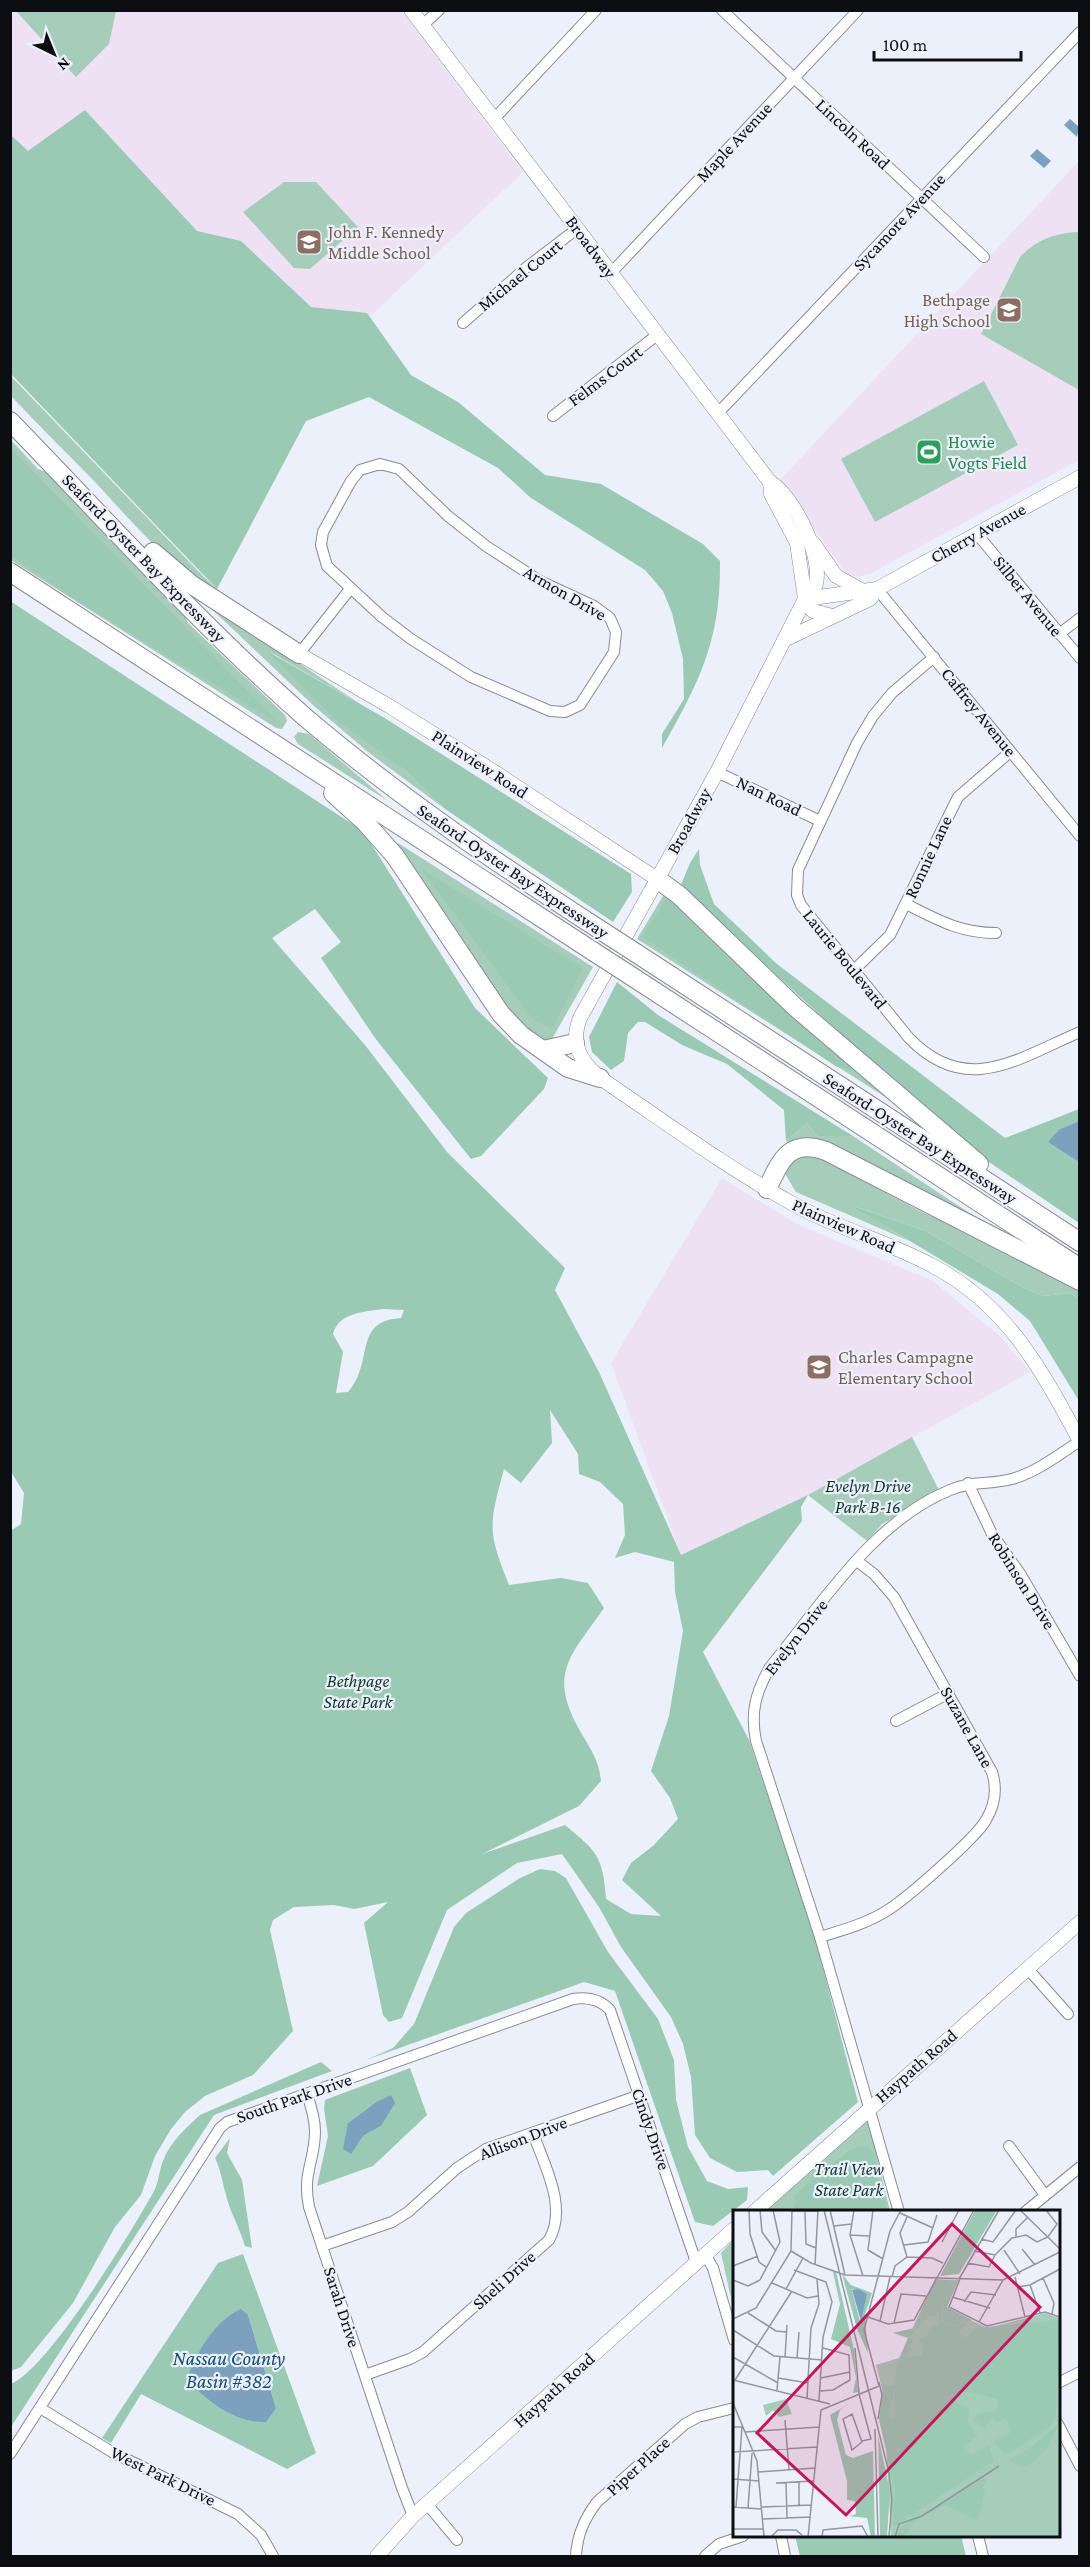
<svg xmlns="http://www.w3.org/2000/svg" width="1090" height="2567" font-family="'Crimson Pro',serif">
<rect width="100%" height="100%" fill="#ecf0fb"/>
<g fill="#efe1f4">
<polygon points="10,11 402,11 523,172 351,334 11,164"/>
<polygon points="1079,161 1079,460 870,574 856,577 846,574 779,481"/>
<polygon points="722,1178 797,1224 933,1281 1002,1338 1030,1372 808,1495 681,1555 611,1363"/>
</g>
<g fill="#a6cdba">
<polygon points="16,11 116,10 116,11 109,44 76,77"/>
<polygon points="284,182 316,182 358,227 310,269 294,268 243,212"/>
<path d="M1079,232H1080L1079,390L981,334L1020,257C1037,239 1056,233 1079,232Z"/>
<path d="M10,375L202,575L217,589C182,583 121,509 94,481C67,453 38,425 11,396Z"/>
<polygon points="984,381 1018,445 875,522 841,459"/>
<polygon points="10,439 38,469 46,472 185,616 188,623 285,715 287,721 282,729 276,728 11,560"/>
<path d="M201,599C256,633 308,670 362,705L270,652L405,770L445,809L368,752L314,706Z"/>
<polygon points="298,732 309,734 388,801 298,744 294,737"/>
<polygon points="398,843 593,967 552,1039 546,1045 530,1034 503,1006 394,845"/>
<polygon points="666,891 890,1100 637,939"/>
<polygon points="807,1123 817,1136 853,1136 992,1228 786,1141"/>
<polygon points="800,1156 818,1157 920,1211 1006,1249 1079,1288 1079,1299 1070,1293 1043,1296 1022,1287 926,1231 853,1206 909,1241 796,1192 784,1172 788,1163"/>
<polygon points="912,1437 940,1492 882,1524 867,1541 808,1495"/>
<polygon points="868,2120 890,2211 766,2211"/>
<polygon points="734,2239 734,2312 721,2253"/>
</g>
<g fill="#9acab4" fill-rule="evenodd">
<path d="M85,110L197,231L241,241L311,307L367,313L411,375L458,402L545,475L601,484L703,544L720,561C721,640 700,681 662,748V734L684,699L683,659L672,613L663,591L645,570L531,498L498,468L369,397L306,421L217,589L11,374V135L28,151Z"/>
<polygon points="10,449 11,449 281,725 80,603 11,556"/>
<path d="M10,601L363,831L475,1008L548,1078L544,1089L481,1156L471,1159L375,1038L321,958L341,942L315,909L272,938L365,1045L447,1152L565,1268L555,1290L599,1372L681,1555L808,1495L801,1507L802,1521L703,1652L749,1740L812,1927L858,2102L773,2176L768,2170L737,2172L710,2158L695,2135L691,2077L683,2044L671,2017L621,1947L599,1907L562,1854L517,1863L447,1910L402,2018L389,2022L383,2015L364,1923L388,1902L354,1909L334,1905L294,1907L273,1920L270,1930L293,2031L253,2075L205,2096L185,2112L171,2129L155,2156L141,2195L115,2227L73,2303L21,2367L11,2371L10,1531L21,1524L24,1493L10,1470ZM383,1309L404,1310L401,1318C352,1321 375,1362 348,1392L336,1393L343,1352L333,1334C339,1312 364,1312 383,1309ZM550,1410L578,1454L579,1474L600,1482L623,1504L625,1535L615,1558L635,1552L674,1562L675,1592L683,1631L669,1716L651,1771L670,1798L678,1819L654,1845L631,1863L622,1880L661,1916L631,1914L606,1899C603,1857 597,1851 565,1825L482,1854L579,1806L601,1781C599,1760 590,1748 580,1731C547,1673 571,1656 604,1608L588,1583L561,1578L509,1585C487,1530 489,1525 504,1469L521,1483L552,1443Z"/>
<polygon points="267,651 383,717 631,874 632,892 613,922 445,809 405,770 335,719"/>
<polygon points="699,849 700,865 714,904 777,964 1005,1138 1079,1109 1079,1121 1060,1129 1066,1153 1079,1162 1079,1223 958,1141 680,887 690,863"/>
<polygon points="421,869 583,968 552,1029 533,1020"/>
<polygon points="667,898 740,970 856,1070 837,1067 642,937"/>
<polygon points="617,982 658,1015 853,1136 817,1136 807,1123 786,1141 784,1110 727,1064 682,1045 645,1022 638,1022 628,1033 624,1061 611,1070 592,1052 589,1037"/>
<polygon points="850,1205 926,1231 1022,1287 1043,1296 1070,1293 1079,1299 1079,1401 1030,1321 998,1294"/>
<polygon points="540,1869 555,1871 566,1878 608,1952 658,2019 674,2060 676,2100 688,2147 707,2181 728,2189 748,2187 747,2200 713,2226 695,2222 615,1991 584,1982 366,2060 393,2048 414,2024 454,1927 466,1913 520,1878"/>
<path d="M321,2062L332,2071L214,2115L11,2427V2384C48,2369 132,2231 154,2191C159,2182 159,2170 163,2161C170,2142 186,2128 200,2115Z"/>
<path d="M410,2068L427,2115L373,2166L317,2186L328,2136L324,2109L325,2100ZM376,2102L381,2126L363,2136L348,2123Z"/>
<path d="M230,2138L227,2153L242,2180L252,2248L245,2246C240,2228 230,2213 226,2195C222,2182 221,2170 215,2158Z"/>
<polygon points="860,2146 869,2148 873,2153 887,2211 791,2211 797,2202 793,2196 850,2150"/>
<path d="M243,2254L316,2453L287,2469L141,2394L111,2443L102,2438L218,2263ZM248,2315L276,2408L187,2378L207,2340Z"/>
<polygon points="795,2536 961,2536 966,2556 800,2556"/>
</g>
<g fill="#7ca1be">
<polygon points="1070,119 1079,127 1077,137 1064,125"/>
<polygon points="1037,149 1051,161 1044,168 1030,156"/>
<polygon points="1079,1121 1079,1162 1048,1142 1060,1129"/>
<polygon points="391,2095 395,2103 381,2126 363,2136 351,2154 343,2149 348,2123 376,2102"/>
<path d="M241,2309L248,2315L276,2408L266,2422C236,2423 205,2401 187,2378C198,2351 213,2322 241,2309Z"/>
</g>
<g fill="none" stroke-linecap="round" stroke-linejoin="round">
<g stroke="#888b95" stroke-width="12">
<g id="street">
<polyline points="722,10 984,257"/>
<polyline points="423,25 439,10"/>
<polyline points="494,119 596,10"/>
<polyline points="610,274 858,10"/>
<polyline points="463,323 527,267 578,228"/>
<polyline points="719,412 1080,32"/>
<polyline points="553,416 657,335"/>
<polygon points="380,464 399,469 448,516 486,546 540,581 594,606 610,618 616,632 614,652 580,705 565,712 550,711 471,677 411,639 382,617 327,566 321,545 323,532 351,481 360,470"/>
<polyline points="977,534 1080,658"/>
<polyline points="877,589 1080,836"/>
<polyline points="1059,634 1080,618"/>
<polyline points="299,654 350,589"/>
<path d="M934,657L892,693L873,716L857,743L798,870L797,895L801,905L909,1038C966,1097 1017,1059 1080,1032"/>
<polyline points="717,772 820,821"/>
<path d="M906,904C938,920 960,933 996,933"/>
<polyline points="854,970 890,935 958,797 1010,752"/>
<polyline points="968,1483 992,1534 1021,1575 1080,1676"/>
<polyline points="896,1721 949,1693"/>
<path d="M820,1937C843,1930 868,1923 888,1910C907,1898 976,1838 986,1820C995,1805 997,1788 992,1772L894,1597L874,1574L857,1561"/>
<polyline points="1027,1968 1068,2014"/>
<path d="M307,2094C311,2106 315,2119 315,2131C315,2162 302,2172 309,2207L402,2488L413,2516"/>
<polyline points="1009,2146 1045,2195"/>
<path d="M899,2212L820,1937L756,1741C750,1712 756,1692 770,1667C822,1604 873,1521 950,1490C974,1480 990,1485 1012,1479C1037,1472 1058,1455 1080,1441"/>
<polyline points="1025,2212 1080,2167"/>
<polyline points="322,2246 392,2222 408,2212 457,2168 486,2149 640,2095"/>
<polyline points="705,2254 713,2268 734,2340"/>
<path d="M365,2375L410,2359L423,2352L549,2240C568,2207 544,2165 533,2133"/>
<polyline points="1058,2383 1080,2372"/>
<polyline points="40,2408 112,2452 238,2514 261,2535 273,2556"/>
<polyline points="1058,2424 1080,2466"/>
<path d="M10,2454L220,2128L227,2122L573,1999C587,1997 600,1999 610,2010L696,2262"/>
<polyline points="427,2504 457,2540"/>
<polyline points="781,2536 785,2556"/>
<polyline points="978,2536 983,2556"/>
<path d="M576,2556C577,2535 584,2519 597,2502L685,2424L698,2417L734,2408"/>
<polyline points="705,2556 719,2544 743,2536"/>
</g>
</g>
<g stroke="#888b95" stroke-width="15">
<g id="secondary">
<path d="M411,10L770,482C794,496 827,562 814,589C812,592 807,596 805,599L717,772L580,1018C570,1044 580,1061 600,1078C664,1121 727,1168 795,1205C839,1229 889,1242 933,1266C1007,1305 1041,1369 1080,1441"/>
<polyline points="770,482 771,494 797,543 805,599 813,611 832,616"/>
<polyline points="814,544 836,576 863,591"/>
<polyline points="805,599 877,589 1080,477"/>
<polyline points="784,640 870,599 877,589"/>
<polyline points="299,654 389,706 493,771 657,879"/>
<polyline points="754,2212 1080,1922"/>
<polyline points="377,2556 413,2516 734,2229"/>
</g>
</g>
<g stroke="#888b95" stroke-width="20">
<g id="highway">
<path d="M10,421C107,521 201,626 306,718C400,798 501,866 605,933"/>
<polyline points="153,552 192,585 299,654"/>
<polyline points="10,572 594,952"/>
<polyline points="333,793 365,822 395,856 501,1014 521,1035 568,1068 600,1078"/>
<polyline points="657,879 679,895 794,1006 979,1164"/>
<polyline points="636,953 1080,1242"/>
<polyline points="625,972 1080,1268"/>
<polyline points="543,1050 575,1043"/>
<path d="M767,1189C781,1160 789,1138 826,1151L1080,1281"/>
</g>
</g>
<use href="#street" stroke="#fff" stroke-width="10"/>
<use href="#secondary" stroke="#fff" stroke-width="14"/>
<use href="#highway" stroke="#fff" stroke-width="18"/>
<g stroke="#888b95" stroke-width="20" stroke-linecap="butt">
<g id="highway-bridge">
<polyline points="605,933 636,953"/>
<polyline points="594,952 625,972"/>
</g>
</g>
<use href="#highway-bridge" stroke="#fff" stroke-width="18"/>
</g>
<defs>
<g id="school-square" transform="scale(1.35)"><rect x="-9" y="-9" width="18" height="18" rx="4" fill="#8d6e63" stroke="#ecf0fb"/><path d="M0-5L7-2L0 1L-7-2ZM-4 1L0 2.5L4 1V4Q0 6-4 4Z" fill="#fff"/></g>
<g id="stadium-square" transform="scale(1.35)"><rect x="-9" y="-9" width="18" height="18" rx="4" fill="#2e9e5b" stroke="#ecf0fb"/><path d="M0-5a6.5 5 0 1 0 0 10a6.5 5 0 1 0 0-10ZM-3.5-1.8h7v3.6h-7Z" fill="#fff"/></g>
</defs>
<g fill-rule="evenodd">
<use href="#school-square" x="309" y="242"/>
<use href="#school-square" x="1009" y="310"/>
<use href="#stadium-square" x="929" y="452"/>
<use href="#school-square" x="819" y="1367"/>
</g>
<g text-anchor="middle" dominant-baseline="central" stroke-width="4.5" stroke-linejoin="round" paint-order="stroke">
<g font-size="18" fill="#0d0e12" stroke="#ecf0fb">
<text transform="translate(853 134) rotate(43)">Lincoln Road</text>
<text transform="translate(734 142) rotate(-47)">Maple Avenue</text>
<text transform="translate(899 222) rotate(-47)">Sycamore Avenue</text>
<text transform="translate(591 247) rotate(54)">Broadway</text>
<text transform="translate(520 275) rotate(-39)">Michael Court</text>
<text transform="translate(605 376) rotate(-37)">Felms Court</text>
<text transform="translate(978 533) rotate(-29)">Cherry Avenue</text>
<text transform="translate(144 558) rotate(46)">Seaford-Oyster Bay Expressway</text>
<text transform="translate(565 593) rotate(30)">Armon Drive</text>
<text transform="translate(1028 596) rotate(51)">Silber Avenue</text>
<text transform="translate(979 712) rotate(51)">Caffrey Avenue</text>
<text transform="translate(480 764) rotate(33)">Plainview Road</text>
<text transform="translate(769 796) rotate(26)">Nan Road</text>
<text transform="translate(689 821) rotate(-61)">Broadway</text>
<text transform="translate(928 857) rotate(-65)">Ronnie Lane</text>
<text transform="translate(513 871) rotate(34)">Seaford-Oyster Bay Expressway</text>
<text transform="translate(845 959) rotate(51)">Laurie Boulevard</text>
<text transform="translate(920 1138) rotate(33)">Seaford-Oyster Bay Expressway</text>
<text transform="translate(844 1226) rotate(24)">Plainview Road</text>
<text transform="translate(1022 1581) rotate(58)">Robinson Drive</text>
<text transform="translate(796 1637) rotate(-52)">Evelyn Drive</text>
<text transform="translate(967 1727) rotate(61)">Suzane Lane</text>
<text transform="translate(916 2066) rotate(-41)">Haypath Road</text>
<text transform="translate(294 2098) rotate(-19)">South Park Drive</text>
<text transform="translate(651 2129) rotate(71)">Cindy Drive</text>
<text transform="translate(523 2138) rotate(-21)">Allison Drive</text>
<text transform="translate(504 2280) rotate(-42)">Sheli Drive</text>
<text transform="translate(342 2307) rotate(72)">Sarah Drive</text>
<text transform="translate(554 2390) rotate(-42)">Haypath Road</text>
<text transform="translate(638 2466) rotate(-42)">Piper Place</text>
<text transform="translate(163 2476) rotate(26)">West Park Drive</text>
</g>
<g font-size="18" fill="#785e54" stroke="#ecf0fb" text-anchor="start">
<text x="328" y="232">John F. Kennedy<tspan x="328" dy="21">Middle School</tspan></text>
<text x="990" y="300" text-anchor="end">Bethpage<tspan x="990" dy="21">High School</tspan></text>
<text x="838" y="1357">Charles Campagne<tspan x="838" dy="21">Elementary School</tspan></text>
</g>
<g font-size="18" fill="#27864d" stroke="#ecf0fb" text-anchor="start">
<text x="948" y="442">Howie<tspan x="948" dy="21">Vogts Field</tspan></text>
</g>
<g font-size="18" font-style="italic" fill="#0f3829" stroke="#ecf0fb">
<text x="868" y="1486">Evelyn Drive<tspan x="868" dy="21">Park B-16</tspan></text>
<text x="358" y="1681">Bethpage<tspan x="358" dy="21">State Park</tspan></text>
<text x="849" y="2169">Trail View<tspan x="849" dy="21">State Park</tspan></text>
</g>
<g font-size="20" font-style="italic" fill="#114e76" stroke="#ecf0fb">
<text x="229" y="2358">Nassau County<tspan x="229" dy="23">Basin #382</tspan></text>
</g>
</g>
<g transform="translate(733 2210)">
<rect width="327" height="327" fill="#ecf0fb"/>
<path d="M202,69L226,70L213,99L255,118L312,103L327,108V327H158L150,183L143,155L166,148ZM53,189L59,204L46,207L40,200L33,206L30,195Z" fill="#a6cdba"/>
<path d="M242,0H264L226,64L207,66ZM100,62H103L121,140L125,182L120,183L123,168L117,137L98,129L107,94ZM109,64L118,75L139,83L132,105L135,143L124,119ZM119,79L134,84L127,111L119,81ZM202,70H215L219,76L211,91L208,112L221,116L234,112L226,122L233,128L243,118L327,110L323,203L318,216L273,245L260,232L278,222L273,208L264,213L259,208L251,218L241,210L244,204L264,201L265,189L226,180L223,193L236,199L235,213L245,225L230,237L238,245L256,235L261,251L160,317L162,279L146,210L150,176L162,175L156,207L161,208L163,159L175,128L160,123L181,118ZM205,100L207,116L199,115L195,125L185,129L191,138L188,145L175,148L176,136L181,132L176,127L196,106L205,105ZM218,71L224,72L214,97L239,110L220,115L209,111L212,91L220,75ZM116,194L107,200L104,210L113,245L120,248L140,241L142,327H138L134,308L116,306L123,304L122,291L114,290V271L97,205ZM327,213L313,239L302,251L290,257L276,250L297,238ZM145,225L157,281L154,327H147ZM250,268L253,272L249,277L252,281L245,311L212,295L181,312L171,327H164L168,317Z" fill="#9acab4" fill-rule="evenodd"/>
<path d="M125,79L134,84L128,111L119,80Z" fill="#7ca1be"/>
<path fill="none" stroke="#93969e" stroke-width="1.5" d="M16,0L17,24L26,52L33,57M27,0L29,22L43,41M91,0L156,263L159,290L156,327M97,0L112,65M121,0L117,25L130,66M140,0L135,40L150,49M287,0L327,39M59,1H85M72,2L73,34L83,38M167,3L200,18M101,16L119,14M117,25L136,26M283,27V19L294,8M248,29L260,32L283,0M209,32L226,0M171,35L195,32L204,5M289,39L302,55M271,40L287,64M58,41L78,53L112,65L270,70L327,42M241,41L262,45L279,28L293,25L304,32L315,27L324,14L313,0M174,47L167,23L174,7M234,53L256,57L262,45M82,55L85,0M0,56L25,46M61,60L93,72L99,92L90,127L86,191M159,67L162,56L174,47L199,48L210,53M282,67L292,107M310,68L321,93L319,104M226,69L266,0M227,69L216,97L254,116L312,102L327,107M0,70L15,76L27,70M27,70L47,32L40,0M39,73L74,88L85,86M297,75L307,103M284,77L297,75L327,59M53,79L70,48M219,87L257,98M231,92L238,82L263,85M15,103L43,121L53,122M135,107L155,114L181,110L241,0M0,109L23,98L58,41L59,0M147,111L157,67M246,112L270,70M161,113L168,84L193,86M0,120L41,146L89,150M122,138L126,184M0,147L45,173M52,147L54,115M64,148L66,122M45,168L75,173M88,168L117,162M0,170L97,194M2,170L59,81M44,180L47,147M87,181L100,180L117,170L116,145L90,138M126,184L138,229L129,231M74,188L78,118L86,94L84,69M0,193L24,251L31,327M119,204L129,232L119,240L110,209ZM145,209L149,185L146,172M52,210L56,260M0,217H9L5,270M142,219L145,327M12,222L86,217M0,242L84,237M25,262L82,258M0,269L26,271M53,272L54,308M43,273L80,271M66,295V272M0,297L28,299M3,297L5,270M28,297L78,295M15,298L19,243M30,309L77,307M0,319H30M38,327L45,320H63L69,325M75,327L88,200L146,176L131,120L157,21L168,0M89,327L90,320L129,316L135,327M162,327L166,314L189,306L266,256"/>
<path fill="#c2185b" fill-opacity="0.15" stroke="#c2185b" stroke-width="3" d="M219,14L307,97L113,305L24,223Z"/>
<rect width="327" height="327" fill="none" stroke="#0d0e12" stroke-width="3"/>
</g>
<rect width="1090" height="2567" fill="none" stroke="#0d0e12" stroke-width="24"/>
<g transform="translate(54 54) rotate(137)" stroke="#ecf0fb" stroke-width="4.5" paint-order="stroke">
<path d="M0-4.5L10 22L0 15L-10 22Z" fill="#0d0e12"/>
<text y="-9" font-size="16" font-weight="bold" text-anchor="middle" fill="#0d0e12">N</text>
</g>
<path d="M874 51v9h147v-9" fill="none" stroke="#0d0e12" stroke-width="3"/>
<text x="883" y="51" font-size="18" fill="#0d0e12" stroke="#ecf0fb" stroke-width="4.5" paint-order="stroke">100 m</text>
</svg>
